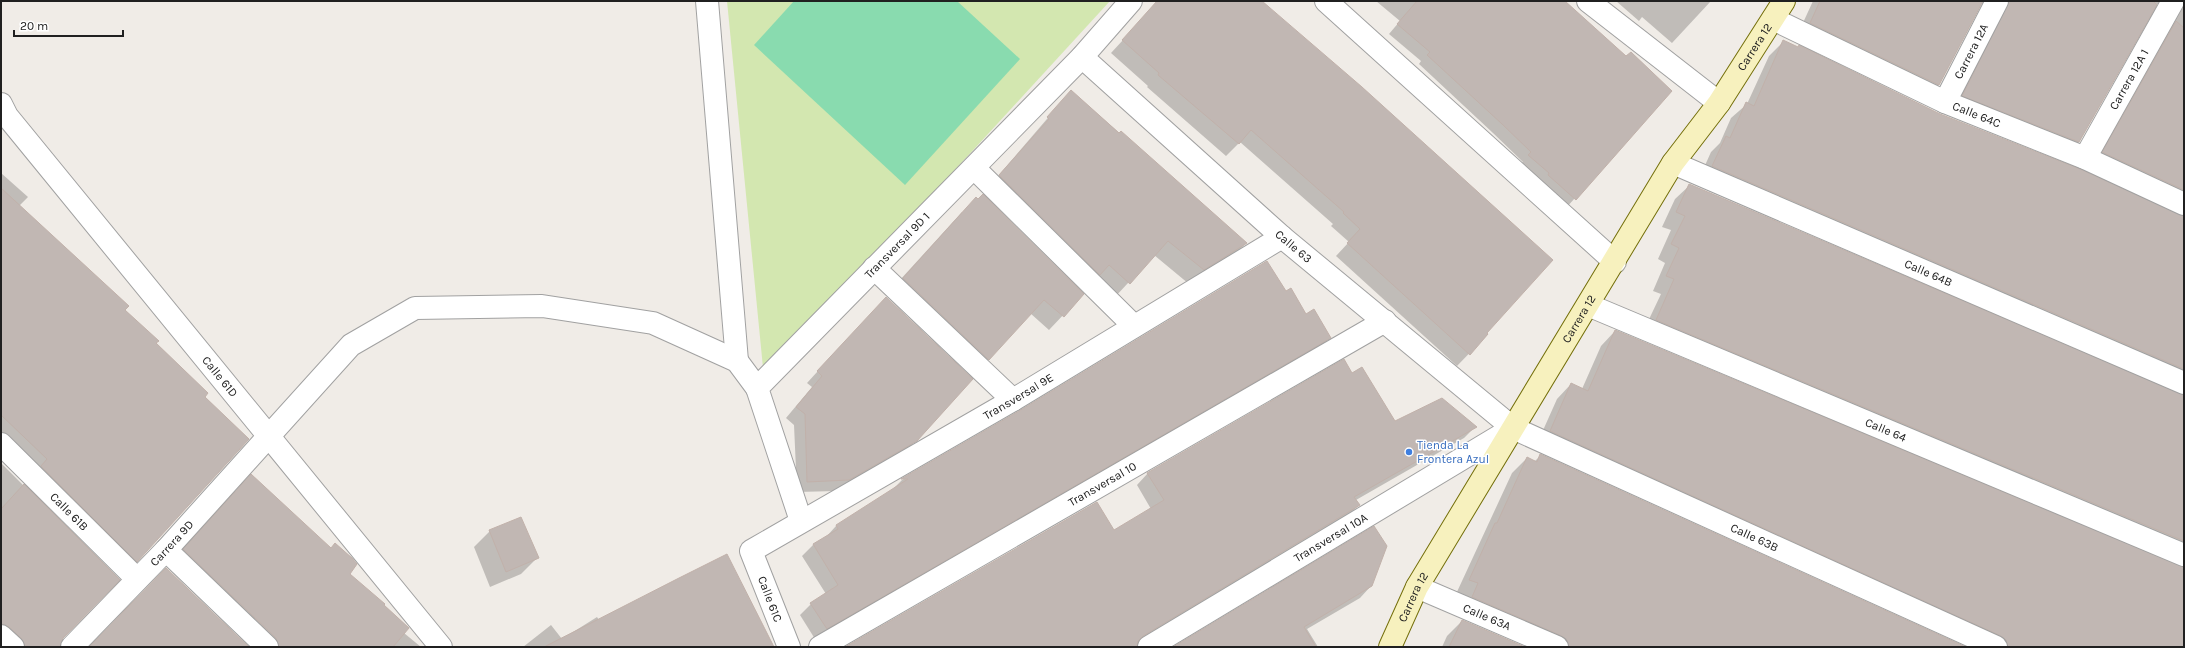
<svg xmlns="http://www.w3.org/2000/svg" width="2185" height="648" font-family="Karla,sans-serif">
<rect width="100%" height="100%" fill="#f0ece7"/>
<polygon fill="#d3e7b0" points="727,1 1110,1 764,378"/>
<polygon fill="#89dbaf" points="794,1 957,1 1020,59 905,185 754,45"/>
<g fill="#0003">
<polygon points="1159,1 1261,1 1487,335 1457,366 1336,256 1349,242 1331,226 1333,224 1240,142 1226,156 1147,87 1148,86 1111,53"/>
<polygon points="1376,1 1563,1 1610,44 1671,91 1566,208 1520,164 1523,162 1493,133 1419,64 1421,61 1389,34 1400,21"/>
<polygon points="1616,1 1711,1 1672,43 1642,17 1639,21"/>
<polygon points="1813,1 2184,1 2184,647 1980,647 1536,446 1557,399 1571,384 1582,389 1601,346 1615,331 2182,568 2179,562 1642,334 1661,294 1653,291 1665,263 1658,259 1671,230 1662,227 1675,199 1690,185 2182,396 2180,391 1698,181 1711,152 1720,143 1731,118 1747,104 1769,56 1783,42 1940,115 2182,217 2180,211 2089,167 2164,4 2156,4 2079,142 2064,156 1949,110 1987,4 1980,4 1939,85 1924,99 1796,38"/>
<polygon points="1071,91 1246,243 1232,258 1189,284 1154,255 1115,297 986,190"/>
<polygon points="1,173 28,197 19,206 123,310 203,397 137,561 121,577 1,457"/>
<polygon points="962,212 1083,294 1049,330 1030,313 975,374 889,292"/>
<polygon points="1286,293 1306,315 1330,337 1319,349 815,639 800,615 811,604 826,594 802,556 813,545 826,537 836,526 891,491 902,480 1020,412"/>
<polygon points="849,337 916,440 905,452 837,491 797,492 794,425 786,418 812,387 807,383"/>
<polygon points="1352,374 1394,422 1475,427 1464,438 1356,500 1359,505 1347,517 1136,647 847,647 1113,531 1151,509 1137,485 1148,473"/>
<polygon points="1541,455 1963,647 1540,647 1456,594 1512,473 1527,458 1535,461"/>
<polygon points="1,463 118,580 62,638 60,647 1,647"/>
<polygon points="235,491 348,574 404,633 421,647 253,647 168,566"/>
<polygon points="490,531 537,558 521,574 490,587 474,547"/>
<polygon points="1371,586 1360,598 1307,629 1318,647 1175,647"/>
<polygon points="597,617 599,620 770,647 523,647 551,625 562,639"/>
<polygon points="1462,621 1523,647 1442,647 1447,636"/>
</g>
<g fill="#c1b7b3" stroke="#c1b1aa">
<polygon points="1157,1 1262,1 1362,87 1553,260 1487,333 1488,334 1470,355 1347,243 1360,229 1343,213 1344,212 1251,130 1239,144 1158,75 1159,73 1122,40"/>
<polygon points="1417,1 1565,1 1626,56 1631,52 1672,91 1576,200 1548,175 1549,173 1528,155 1531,152 1502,124 1427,55 1430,52 1397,24"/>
<polygon points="1820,1 1983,1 1939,85 1810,23"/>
<polygon points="2009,1 2153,1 2157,5 2079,142 1962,96"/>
<polygon points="2176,21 2184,28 2184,190 2102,152"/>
<polygon points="1783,40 1798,47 1799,45 1940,114 2080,169 2184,216 2184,369 1712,166 1726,136 1730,138 1746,102 1754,106"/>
<polygon points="1071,90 1119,133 1121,131 1247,243 1204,270 1168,241 1130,284 1109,265 1100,275 999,175 1049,119 1047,117"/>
<polygon points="1689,184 2184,395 2184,541 1656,320 1674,279 1666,276 1679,248 1671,244 1685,216 1676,212"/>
<polygon points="1,188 129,306 125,310 159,341 156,343 208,393 205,397 249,439 137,562 41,466 47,459 1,415"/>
<polygon points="983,194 1084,294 1064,317 1044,300 989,360 903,278 976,197 978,199"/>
<polygon points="1267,261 1286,291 1291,288 1306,314 1314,309 1331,338 827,629 810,603 838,585 813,544 838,529 836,525 908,479 901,479 1019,411"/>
<polygon points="886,297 973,379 917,441 849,480 807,482 805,414 796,407 822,376 817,371"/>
<polygon points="1615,330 2184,567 2184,647 2008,647 2006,640 2001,636 1550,431 1571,383 1588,391"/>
<polygon points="1344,359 1352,373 1362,367 1395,421 1442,398 1477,427 1354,497 1360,505 1143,636 1138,641 1137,647 845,647 1097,502 1114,530 1164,500 1147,473"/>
<polygon points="1540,454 1966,647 1569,647 1567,640 1562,636 1472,597 1478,583 1469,580 1495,523 1497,523 1527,457 1537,462"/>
<polygon points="251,474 331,548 335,543 352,558 357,564 350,574 385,604 384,605 409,628 393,647 279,647 276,638 183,549"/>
<polygon points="24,484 120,580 63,638 60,647 25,647 21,638 9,627 1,624 1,509"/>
<polygon points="521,517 539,558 506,572 489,530"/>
<polygon points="1374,526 1387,546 1372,586 1304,627 1316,647 1173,647"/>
<polygon points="727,554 774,647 544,647 679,578"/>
<polygon points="166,568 249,647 89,647"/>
<polygon points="1462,620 1525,647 1449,647"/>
</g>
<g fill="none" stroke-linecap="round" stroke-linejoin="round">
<g stroke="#a1a1a1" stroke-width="24">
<g id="street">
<polyline points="707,1 737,361"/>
<polyline points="1326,1 1615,262"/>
<polyline points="1588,1 1719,103"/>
<path id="s1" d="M1773,19L1945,102L2085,158L2184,204"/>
<path id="s2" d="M1082,57L1282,237L1513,428L1996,647"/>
<path id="s3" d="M1945,102L1997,1"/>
<path id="s4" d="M1,104L7,116L441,647"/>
<path id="s5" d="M2085,158L2173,1"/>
<path id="s6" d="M1673,163L2184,383"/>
<polyline points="974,168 1134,326"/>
<polyline points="874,268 1013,400"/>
<path id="s7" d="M1588,305L2184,555"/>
<path id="s8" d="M1,444L137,579"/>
<path id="s9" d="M801,521L757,388L1082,57L1131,1"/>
<polyline points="166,550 267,647"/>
<path id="s10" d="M1417,587L1557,647"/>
<polyline points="1,636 13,647"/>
<path id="s11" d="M72,647L166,550L351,345L415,308L542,306L653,323L737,361L757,388"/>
<path id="s12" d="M789,647L751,551L1013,400L1282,237"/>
<path id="s13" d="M820,647L1385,321"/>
<path id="s14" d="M1149,647L1513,428"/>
</g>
</g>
<g stroke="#746f0a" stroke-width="24">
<g id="secondary">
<path id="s15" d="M1390,647L1417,587L1673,163L1719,103L1784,1"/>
</g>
</g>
<use href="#street" stroke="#fff" stroke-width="22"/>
<use href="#secondary" stroke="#f7f1be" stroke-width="22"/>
</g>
<circle fill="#3f7fe0" stroke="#fff" stroke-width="1.5" cx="1409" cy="452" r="4"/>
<g text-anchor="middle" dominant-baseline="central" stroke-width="3" stroke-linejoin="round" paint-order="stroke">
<g font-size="12" fill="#202020" stroke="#fff">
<text stroke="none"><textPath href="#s15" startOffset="703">Carrera 12</textPath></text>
<text stroke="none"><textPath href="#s3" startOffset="57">Carrera 12A</textPath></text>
<text stroke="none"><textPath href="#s5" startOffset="90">Carrera 12A 1</textPath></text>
<text stroke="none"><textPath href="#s1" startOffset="225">Calle 64C</textPath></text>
<text stroke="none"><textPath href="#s9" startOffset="340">Transversal 9D 1</textPath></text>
<text stroke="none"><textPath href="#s2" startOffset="284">Calle 63</textPath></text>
<text stroke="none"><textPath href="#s6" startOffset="278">Calle 64B</textPath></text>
<text stroke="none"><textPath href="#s15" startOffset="379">Carrera 12</textPath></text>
<text stroke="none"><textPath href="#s4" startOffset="350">Calle 61D</textPath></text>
<text stroke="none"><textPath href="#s12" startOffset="412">Transversal 9E</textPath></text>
<text stroke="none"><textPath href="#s7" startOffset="323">Calle 64</textPath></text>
<text stroke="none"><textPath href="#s13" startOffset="326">Transversal 10</textPath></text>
<text stroke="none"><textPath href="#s8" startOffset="96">Calle 61B</textPath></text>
<text stroke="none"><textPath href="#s14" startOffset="212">Transversal 10A</textPath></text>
<text stroke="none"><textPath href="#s2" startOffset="834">Calle 63B</textPath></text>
<text stroke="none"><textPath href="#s11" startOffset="144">Carrera 9D</textPath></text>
<text stroke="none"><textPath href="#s15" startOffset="55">Carrera 12</textPath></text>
<text transform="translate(770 599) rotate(69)">Calle 61C</text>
<text stroke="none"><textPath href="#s10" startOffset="76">Calle 63A</textPath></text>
</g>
<g font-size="12" fill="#366cbe" stroke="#fff" text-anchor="start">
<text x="1417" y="445">Tienda La<tspan x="1417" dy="14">Frontera Azul</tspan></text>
</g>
</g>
<rect width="2185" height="648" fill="none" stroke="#202020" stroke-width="4"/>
<path d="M14 30v6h109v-6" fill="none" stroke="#202020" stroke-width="2"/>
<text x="20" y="30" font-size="12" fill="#202020" stroke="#ffffff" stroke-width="3" paint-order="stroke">20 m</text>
</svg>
